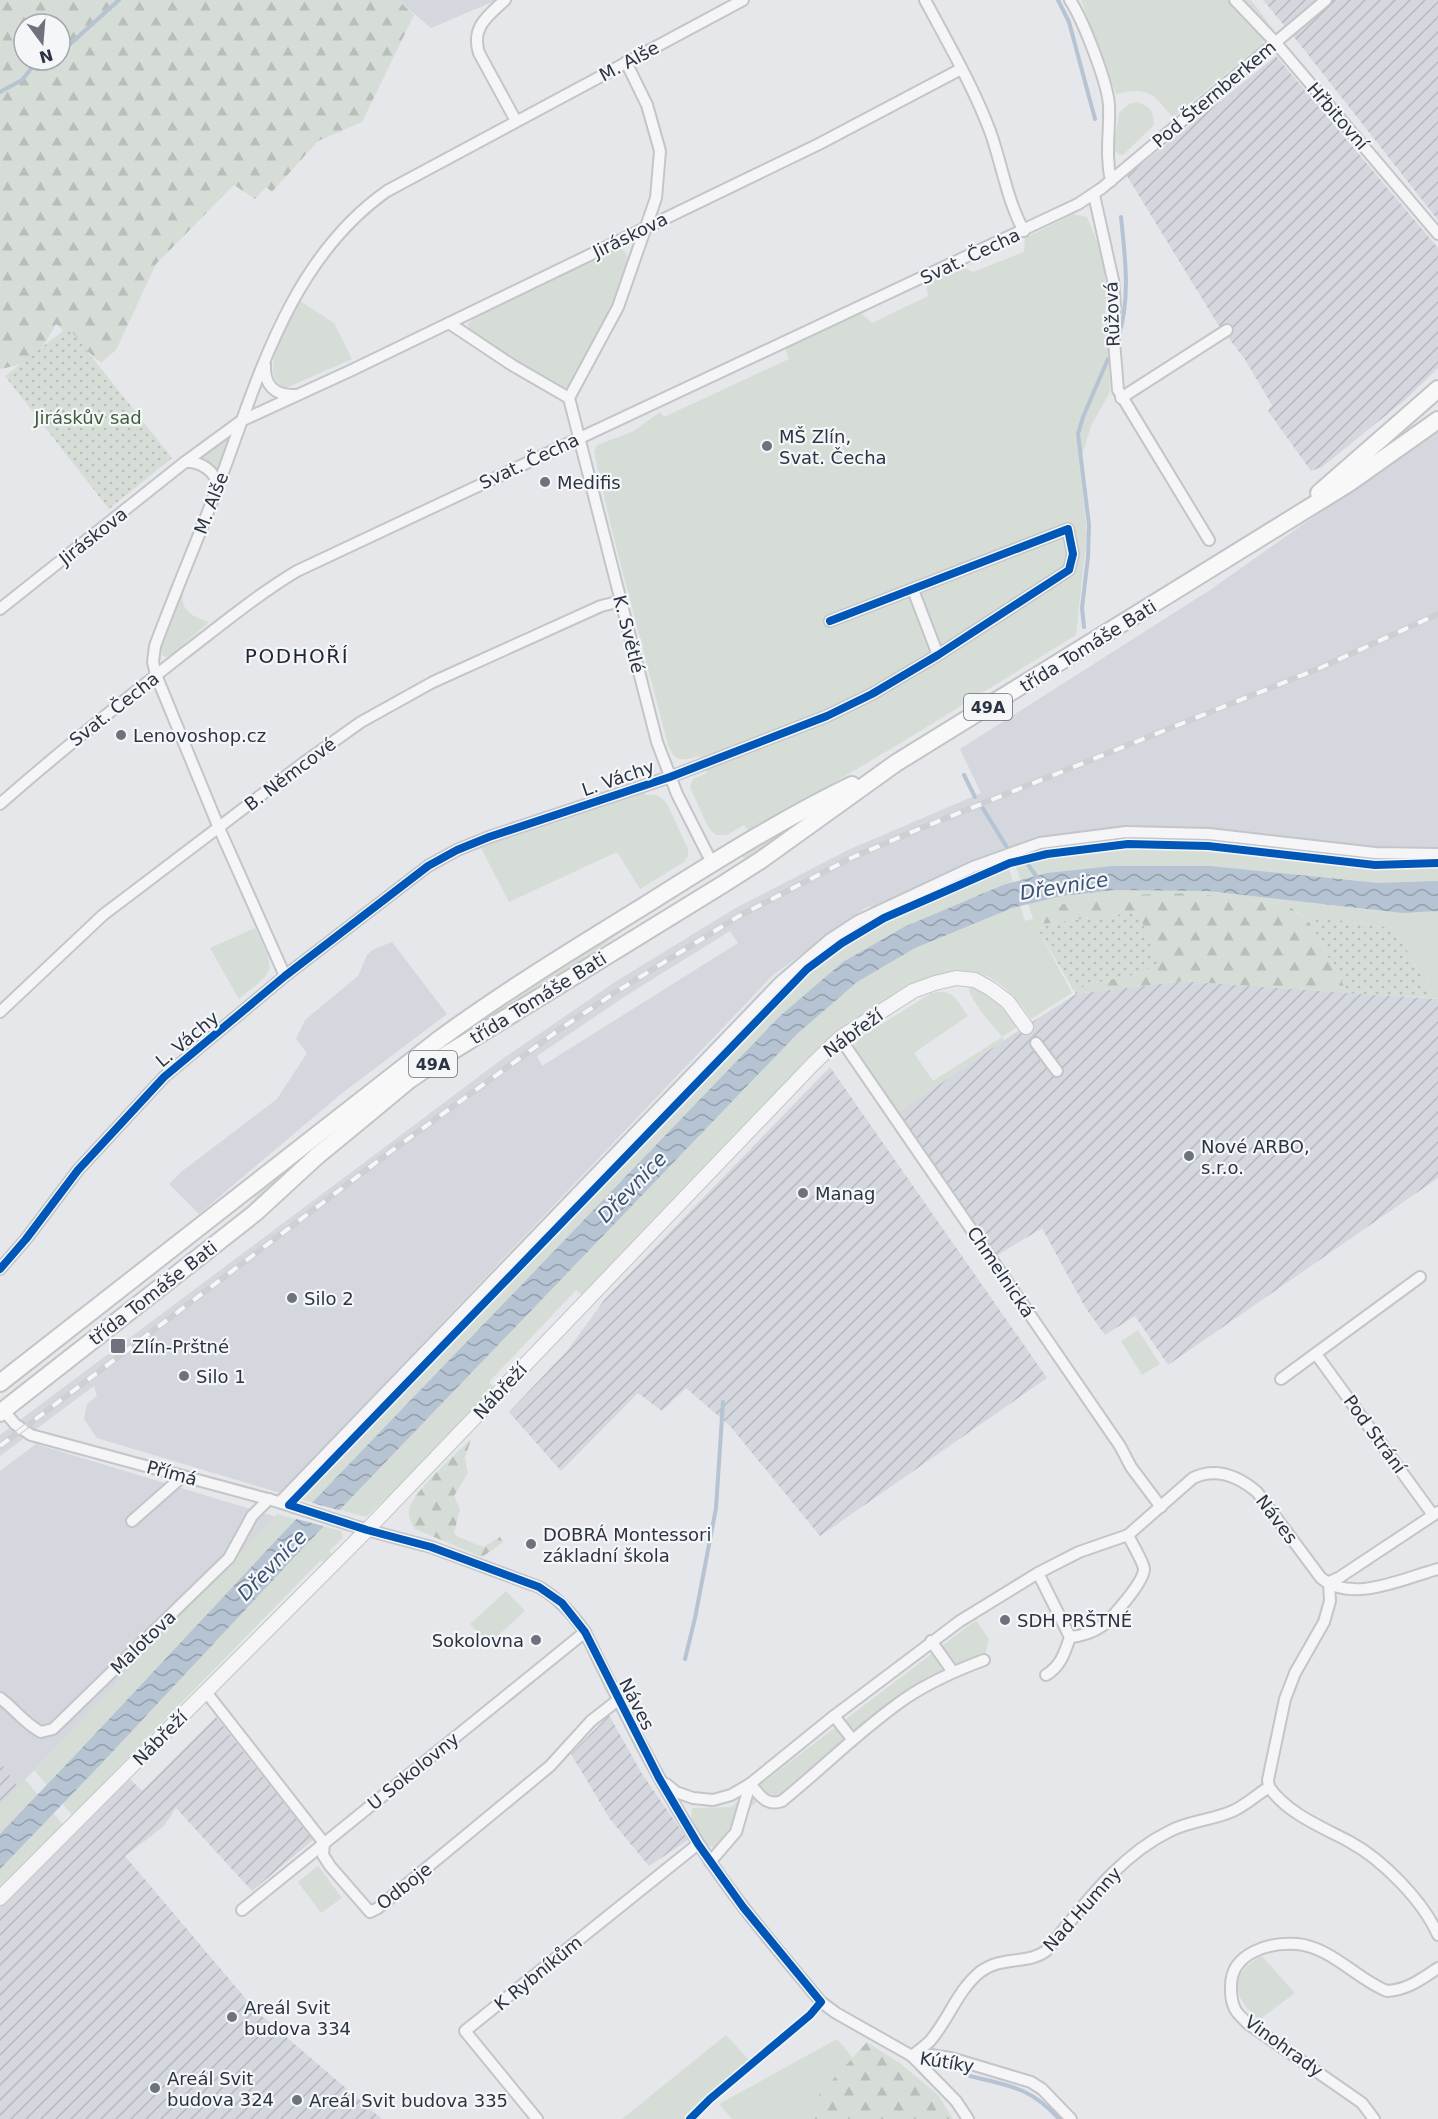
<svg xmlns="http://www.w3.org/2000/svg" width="1438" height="2119" font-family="'DejaVu Sans',sans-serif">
<defs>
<pattern id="industrial-furrows" width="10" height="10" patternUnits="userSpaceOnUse" patternTransform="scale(1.5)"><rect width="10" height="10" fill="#d4d7dd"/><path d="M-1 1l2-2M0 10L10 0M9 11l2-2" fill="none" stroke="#b6b9bf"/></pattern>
<pattern id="forest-firs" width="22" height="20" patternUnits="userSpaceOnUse" patternTransform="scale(1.5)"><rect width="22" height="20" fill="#d6ddd6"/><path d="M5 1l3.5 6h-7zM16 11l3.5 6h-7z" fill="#b8beb9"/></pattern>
<pattern id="garden-dots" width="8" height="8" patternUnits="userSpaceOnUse" patternTransform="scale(1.5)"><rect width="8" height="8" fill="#d6ddd6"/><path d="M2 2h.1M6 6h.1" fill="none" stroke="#b8beb9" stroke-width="1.8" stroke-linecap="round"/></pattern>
<pattern id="water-waves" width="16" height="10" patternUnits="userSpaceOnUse" patternTransform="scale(1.5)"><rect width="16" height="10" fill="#b5c3d3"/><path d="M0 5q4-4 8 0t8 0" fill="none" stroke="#939fad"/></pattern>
</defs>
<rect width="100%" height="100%" fill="#e5e7ea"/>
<g fill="#d4d7dd" fill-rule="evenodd">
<polygon points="398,0 497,0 431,28"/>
<path d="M1438,429V860L1371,859L1207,840L1130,837L1056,846L958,872L878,906L867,907L773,975L280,1493L97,1438L84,1419L87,1404L97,1396L94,1386L0,1456V1435L501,1060L615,982L734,909L848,850L981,793L960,749L1210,590ZM730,931L738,943L542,1066L537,1056L624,997Z"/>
<polygon points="392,942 447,1014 341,1094 199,1214 169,1184 181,1172 277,1099 307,1053 296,1039 305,1020 358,976 367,955 372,950"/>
<polygon points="36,1444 280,1518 18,1787 0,1761 0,1471"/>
</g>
<g fill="url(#industrial-furrows)">
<polygon points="1263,0 1438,0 1438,220 1298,42"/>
<polygon points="1276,56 1438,248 1438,368 1406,399 1322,467 1311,471 1268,411 1272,405 1244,358 1217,323 1127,176"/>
<polygon points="1183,981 1438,999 1438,1178 1168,1365 1135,1316 1105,1335 1085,1307 1042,1228 993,1258 896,1114 1004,1040 1076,994"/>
<polygon points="830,1067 1047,1378 820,1536 730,1426 686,1388 662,1411 638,1393 561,1471 509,1412 567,1351 605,1299"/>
<polygon points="609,1715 642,1774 688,1840 649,1866 610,1819 571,1754"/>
<polygon points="216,1717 313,1840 252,1891 176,1808 164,1826 125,1856 257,2012 382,2119 0,2119 0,1906 129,1778 142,1791"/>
<polygon points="0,1761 18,1787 0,1806"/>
</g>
<g fill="#d6ddd6">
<path d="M1081,0H1251L1273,29L1259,47L1173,117C1151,94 1151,86 1116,94Z"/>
<path d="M1137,102C1150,106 1154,112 1154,125L1124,154L1120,155L1113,150L1119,113L1129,104Z"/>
<path d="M1073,214L1087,217L1104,259L1106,299L1104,331L1108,344L1110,392L1091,426L1080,461L1087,535L1076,635L904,741L749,833L744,825L727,835H716L708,827L690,787L693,779L707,773L700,756C683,760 676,764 668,745L612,531L594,452L597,445L632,432L660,412L664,417L789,359L785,348L861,313L872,323L928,296L926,282L963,267L973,272L1024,252L1025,238Z"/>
<polygon points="620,248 625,252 629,260 616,301 575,382 568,388 558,386 469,330 468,324 475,316 612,249"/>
<path d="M300,301L334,323L352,359L286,388C254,375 291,321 300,301Z"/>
<polygon points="229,437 230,439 217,471 202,457"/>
<path d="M180,592H183C180,612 193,616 209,622L170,656L166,657L162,655L161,646Z"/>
<path d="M644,791L646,795C656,794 661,795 667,804L688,849V856L684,862L640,889L617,852L509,902L480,846Z"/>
<polygon points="821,807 752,857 743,858 742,856 745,851"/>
<path d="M1127,844L1208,846L1375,865L1438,867V999L1434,998L1394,928L1301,915L1288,905L1192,893L1126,895L1043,907L1044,924L1039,931L1072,993L1031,1019C999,972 969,957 915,984L832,1040L758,1111L583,1296L576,1290L489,1382L495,1389L390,1499L387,1497L366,1517L299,1499L582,1204L783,988L891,913L970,878L1008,865L1025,921L1033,919L1015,864L1045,854Z"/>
<polygon points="697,882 697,884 626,928 580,963 427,1058 495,1007"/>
<path d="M255,928C276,973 277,968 239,999L210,948Z"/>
<path d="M969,987C991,992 1005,1010 1017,1027L1002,1037L1004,1040L896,1114L858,1059L854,1045L864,1035L930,994C951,986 957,1000 968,1016L914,1053L933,1081L1002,1037C994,1026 968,999 969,987Z"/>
<polygon points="301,1157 303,1159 244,1213 15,1391 15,1388 221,1228 247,1206 272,1180"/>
<polygon points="1138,1330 1160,1364 1142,1375 1121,1341"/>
<polygon points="277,1514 341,1531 343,1538 329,1551 332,1554 323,1562 320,1561 72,1815 34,1770"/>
<polygon points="506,1591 525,1611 489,1644 470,1624"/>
<polygon points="976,1620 989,1639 984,1660 907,1697 784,1799 766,1793 730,1827 722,1843 714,1847 706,1846 691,1821 692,1808 731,1807"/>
<polygon points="25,1779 63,1825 0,1890 0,1806"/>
<polygon points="318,1866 342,1898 321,1913 298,1882"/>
<path d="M1262,1956L1295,1993L1259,2020C1232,1998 1228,1973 1262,1956Z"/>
<polygon points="726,2035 750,2061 686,2119 622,2119"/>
<polygon points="837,2039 853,2058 797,2119 732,2119 719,2104"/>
</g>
<g fill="url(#forest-firs)" fill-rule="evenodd">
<path d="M0,0H398L414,15L362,122L318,141L272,192L266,187L255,199L234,185L156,264L116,350L101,363L56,324C39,354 35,363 0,369ZM24,24H60V60H24Z"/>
<polygon points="1192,893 1288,905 1310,923 1348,993 1183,981 1076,994 1085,985 1142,973 1157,963 1138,912 1044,924 1043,907 1126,895"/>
<path d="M471,1439L465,1458L468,1473L454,1496L460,1509L454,1533L458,1537L483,1547L500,1537L503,1542L482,1557L415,1529C412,1524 408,1518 409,1511C410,1494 458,1452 471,1439Z"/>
<polygon points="867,2042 901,2064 938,2095 953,2119 797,2119"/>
</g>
<g fill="url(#garden-dots)">
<polygon points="68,327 172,458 109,509 5,376"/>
<polygon points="1138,912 1158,963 1142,973 1085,985 1076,994 1039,931 1044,924"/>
<polygon points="1301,915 1394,928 1434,998 1348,993 1310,923"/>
</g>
<polygon fill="url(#water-waves)" points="1113,866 1210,866 1378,883 1438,881 1438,911 1403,913 1209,891 1114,890 1061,896 1012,908 915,948 857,982 797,1034 301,1550 100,1765 0,1869 0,1834 82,1748 283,1533 780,1016 843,962 904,927 1003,885 1047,873"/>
<polygon fill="#e5e7ea" points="309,1502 342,1511 327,1527 293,1518"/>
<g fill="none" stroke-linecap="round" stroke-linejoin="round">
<g stroke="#b5c3d3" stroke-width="4">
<polyline points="1058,0 1069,22 1095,119"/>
<polyline points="60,53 119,0"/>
<polyline points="0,92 22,80 38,60"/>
<path d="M1118,338C1131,299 1125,256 1121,217"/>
<polyline points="1084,627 1082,608 1088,557 1089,525 1078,434 1083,417 1108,359"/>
<polyline points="964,775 975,797"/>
<polyline points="982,807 1008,849"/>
<polyline points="1024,859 1039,880"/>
<polyline points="685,1659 695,1618 716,1508 723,1402"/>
<path d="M970,2076C1010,2086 1030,2087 1059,2119"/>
</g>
<g stroke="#c3c5c8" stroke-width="14">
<g id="minor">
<path d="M505,0C487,16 471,28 479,53L516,121"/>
<path d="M925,0C948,43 973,86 990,131C1002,164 1007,201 1024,231"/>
<path d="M1070,0C1083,20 1108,83 1109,106C1110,131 1105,155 1111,181"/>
<polyline points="1235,0 1275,42 1438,234"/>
<polyline points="626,62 647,105 660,151 656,198 618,307 569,398 657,742 677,794 712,863"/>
<polyline points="1094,195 1113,280 1115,307 1113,329 1118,390 1209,540"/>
<polyline points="449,323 512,365 569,398"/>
<path d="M265,365C264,385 275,396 295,395"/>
<polyline points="1121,398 1227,330"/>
<path d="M185,462C201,461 215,471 218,486"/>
<polyline points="913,590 938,655"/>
<polyline points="0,609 185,462 241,421 352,370 819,144 961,69"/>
<path d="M0,804C59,752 121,703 183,654C221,625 257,595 297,571L1078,204L1102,188L1326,0"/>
<path d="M285,976L219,828L156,675L153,662L155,646C175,592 198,539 218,486C258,380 289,260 387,191L743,0"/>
<polyline points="0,1012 103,915 302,764 361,722 433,682 601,606 621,601"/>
<polyline points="840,1038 1120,1446 1131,1467 1161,1507"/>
<polyline points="1036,1043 1057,1071"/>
<polyline points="0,1269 26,1239 78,1170 164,1077 285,976 428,866 457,850 489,837 670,777 827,716 872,694 938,655 1069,570 1073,554 1068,529 830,621"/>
<polyline points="1316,1354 1433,1515"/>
<polyline points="1281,1379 1420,1277"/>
<path d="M4,1411L15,1424L31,1435L275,1501L367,1530L431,1547L539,1587C558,1598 572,1613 585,1632C620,1704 655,1776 699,1844C734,1900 779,1951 821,2002L836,2013L912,2056L931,2055L951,2058L1031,2082L1042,2089L1071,2119"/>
<polyline points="280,1502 780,982 829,940 858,921 973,867 1040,843 1126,832 1209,834 1375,853 1438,854"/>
<polyline points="132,1521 183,1476"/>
<polyline points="1038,1573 1070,1637"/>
<polyline points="1329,1582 1340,1577 1438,1512"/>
<polyline points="931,1641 953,1672"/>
<path d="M1046,1675C1061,1666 1065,1652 1070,1637C1082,1636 1092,1633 1102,1626C1112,1618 1144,1582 1144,1569C1143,1561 1132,1544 1128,1535"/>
<polyline points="206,1692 324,1843 323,1855 330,1866 370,1912 378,1908 550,1766 591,1721 618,1700"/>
<path d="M0,1698C15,1709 25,1724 41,1732L53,1729L229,1558L252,1516L269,1499"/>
<polyline points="834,1716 852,1739"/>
<path d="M666,1784L676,1792L693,1798L713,1800L731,1795L750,1784L834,1716L960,1621L1038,1573L1079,1552L1128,1535L1193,1478C1216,1467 1238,1476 1257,1492L1321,1578C1353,1604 1404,1578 1438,1569"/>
<path d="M750,1784C760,1795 766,1807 782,1801C824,1767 861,1729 906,1698C930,1682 957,1670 984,1660"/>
<path d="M1269,1787C1288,1814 1322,1827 1350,1842C1383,1860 1423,1901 1438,1935"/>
<polyline points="1269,1787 1268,1780 1285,1699 1295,1673 1324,1622 1330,1601 1329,1582"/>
<polyline points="710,1862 736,1832 750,1784"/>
<polyline points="242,1910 585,1632"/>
<path d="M912,2056C918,2051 925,2046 930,2041C949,2019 957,1991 980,1972C1003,1955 1027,1965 1046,1951C1082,1908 1118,1856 1170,1831C1191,1820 1215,1820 1235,1810C1247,1804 1258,1794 1269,1787"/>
<polyline points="912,2056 956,2101 968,2119"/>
<polyline points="537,2119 465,2031 698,1844"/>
<path d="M1374,2119L1362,2103L1247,2023C1243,2018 1237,2014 1235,2009C1231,2002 1231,1994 1231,1986C1231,1953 1269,1942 1297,1944C1331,1947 1358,1980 1387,1991C1407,1990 1422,1979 1438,1968"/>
</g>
</g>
<g stroke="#c3c5c8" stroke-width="16">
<polyline id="tertiary" points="0,1898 367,1530 814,1063 840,1038 913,991 935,983 956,978 975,980 991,989 1008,1002 1026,1027"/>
</g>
<g stroke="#c2c4c7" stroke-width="20">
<g id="primary">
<polyline points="1319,493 1438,389"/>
<path d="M0,1383L437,1041C502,993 571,951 639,909C709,865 778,821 852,785"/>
<polyline points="0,1413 255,1213 317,1156 362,1119 409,1080 449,1053 725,883 761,860 896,763 1349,483 1438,420"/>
</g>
</g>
<use href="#minor" stroke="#f5f5f7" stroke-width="10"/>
<use href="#tertiary" stroke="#f5f5f7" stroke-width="14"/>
<use href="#primary" stroke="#f8f8f8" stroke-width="16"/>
<g stroke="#cecfd2" stroke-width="6">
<polyline id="rail" points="0,1446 390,1152 563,1027 619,990 739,916 851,858 914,831 1320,668 1438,614"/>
</g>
<use href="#rail" stroke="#f4f6f8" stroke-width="4" stroke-dasharray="11" stroke-linecap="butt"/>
<g stroke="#f4f6f8" stroke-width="11">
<g id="cycleway">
<polyline points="0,1269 26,1239 78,1170 164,1077 285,976 428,866 457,850 489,837 670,777 827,716 872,694 938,655 1069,570 1073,554 1068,529 830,621"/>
<polyline points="690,2119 710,2099 810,2015 821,2002 743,1907 698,1844 659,1778 585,1632 562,1603 539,1587 431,1547 367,1530 289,1505 807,969 842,943 884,918 1010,863 1047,854 1128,844 1208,846 1375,865 1438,863"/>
</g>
</g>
<use href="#cycleway" stroke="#0057b8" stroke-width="8"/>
</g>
<g fill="#6d727d" stroke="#f4f6f8" stroke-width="2">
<circle cx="767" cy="446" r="6"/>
<circle cx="545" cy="482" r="6"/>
<circle cx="121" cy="735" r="6"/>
<circle cx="1189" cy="1156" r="6"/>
<circle cx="803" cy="1193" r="6"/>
<circle cx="292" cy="1298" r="6"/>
<rect x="110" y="1338" width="16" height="16" rx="3"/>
<circle cx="184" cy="1376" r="6"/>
<circle cx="531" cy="1544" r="6"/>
<circle cx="1005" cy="1620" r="6"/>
<circle cx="536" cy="1640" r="6"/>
<circle cx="232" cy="2017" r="6"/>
<circle cx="155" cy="2088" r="6"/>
<circle cx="297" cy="2100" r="6"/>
</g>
<g text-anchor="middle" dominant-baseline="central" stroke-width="4.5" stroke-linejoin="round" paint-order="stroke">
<g fill="#f4f6f8" stroke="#686e79" stroke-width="1.5">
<rect x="964" y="694" width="48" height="26" rx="4.5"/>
<rect x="409" y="1051" width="48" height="26" rx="4.5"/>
</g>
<g font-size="16" font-weight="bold" fill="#2c3343">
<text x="988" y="707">49A</text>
<text x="433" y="1064">49A</text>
</g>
<g font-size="18" fill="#2c3343" stroke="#f4f6f8">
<text transform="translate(629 61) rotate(-28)">M. Alše</text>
<text transform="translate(1214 94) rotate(-40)">Pod Šternberkem</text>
<text transform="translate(1338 116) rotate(49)">Hřbitovní</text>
<text transform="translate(630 235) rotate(-26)">Jiráskova</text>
<text transform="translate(970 256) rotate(-25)">Svat. Čecha</text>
<text transform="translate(1112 314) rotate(-92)">Růžová</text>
<text transform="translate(529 461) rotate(-25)">Svat. Čecha</text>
<text transform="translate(211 503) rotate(-69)">M. Alše</text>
<text transform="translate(93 536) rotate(-38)">Jiráskova</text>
<text transform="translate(629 634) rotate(76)">K. Světlé</text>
<text transform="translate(1088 646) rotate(-32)">třída Tomáše Bati</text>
<text transform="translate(114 709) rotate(-38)">Svat. Čecha</text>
<text transform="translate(290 774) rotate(-37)">B. Němcové</text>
<text transform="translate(618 778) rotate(-19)">L. Váchy</text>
<text transform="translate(538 998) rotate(-32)">třída Tomáše Bati</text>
<text transform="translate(853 1033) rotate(-36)">Nábřeží</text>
<text transform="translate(187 1039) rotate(-40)">L. Váchy</text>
<text transform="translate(1001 1272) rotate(56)">Chmelnická</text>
<text transform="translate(153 1293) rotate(-38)">třída Tomáše Bati</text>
<text transform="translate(500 1391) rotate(-47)">Nábřeží</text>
<text transform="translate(1375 1434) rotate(54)">Pod Strání</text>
<text transform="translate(172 1473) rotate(15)">Přímá</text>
<text transform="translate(1277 1519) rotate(53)">Náves</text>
<text transform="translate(143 1642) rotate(-44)">Malotova</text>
<text transform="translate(637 1704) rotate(63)">Náves</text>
<text transform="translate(160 1738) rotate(-45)">Nábřeží</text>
<text transform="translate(413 1771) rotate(-39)">U Sokolovny</text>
<text transform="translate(404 1886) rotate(-38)">Odboje</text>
<text transform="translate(1082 1909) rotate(-48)">Nad Humny</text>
<text transform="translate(538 1973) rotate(-39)">K Rybníkům</text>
<text transform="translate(1284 2046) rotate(36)">Vinohrady</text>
<text transform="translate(947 2062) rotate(9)">Kútíky</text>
</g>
<g font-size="18" fill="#3f5e3a" stroke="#f4f6f8">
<text x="88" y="417">Jiráskův sad</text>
</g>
<g font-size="18" fill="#2c3343" stroke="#f4f6f8" text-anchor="start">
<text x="779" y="436">MŠ Zlín,<tspan x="779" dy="21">Svat. Čecha</tspan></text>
<text x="557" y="482">Medifis</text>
<text x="133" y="735">Lenovoshop.cz</text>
<text x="1201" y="1146">Nové ARBO,<tspan x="1201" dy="21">s.r.o.</tspan></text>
<text x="815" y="1193">Manag</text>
<text x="304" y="1298">Silo 2</text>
<text x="132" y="1346">Zlín-Prštné</text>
<text x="196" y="1376">Silo 1</text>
<text x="543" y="1534">DOBRÁ Montessori<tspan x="543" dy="21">základní škola</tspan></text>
<text x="1017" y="1620">SDH PRŠTNÉ</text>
<text x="524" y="1640" text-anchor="end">Sokolovna</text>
<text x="244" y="2007">Areál Svit<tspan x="244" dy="21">budova 334</tspan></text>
<text x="167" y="2078">Areál Svit<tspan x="167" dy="21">budova 324</tspan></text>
<text x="309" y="2100">Areál Svit budova 335</text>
</g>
<g font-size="20" letter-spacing="1.5" fill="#1e2534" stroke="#f4f6f8">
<text x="297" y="656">PODHOŘÍ</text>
</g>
<g font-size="20" font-style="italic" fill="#385175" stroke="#f4f6f8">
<text transform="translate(1064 886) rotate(-9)">Dřevnice</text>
<text transform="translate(632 1187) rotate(-46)">Dřevnice</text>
<text transform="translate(272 1565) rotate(-46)">Dřevnice</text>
</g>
</g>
<g transform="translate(42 42) rotate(164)"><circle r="28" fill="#f4f6f8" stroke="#a4a8b0" stroke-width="1.5"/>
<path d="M0-4.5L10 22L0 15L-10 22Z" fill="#6d727d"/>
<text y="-9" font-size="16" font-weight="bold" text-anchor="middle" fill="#2c3343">N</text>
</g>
</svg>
